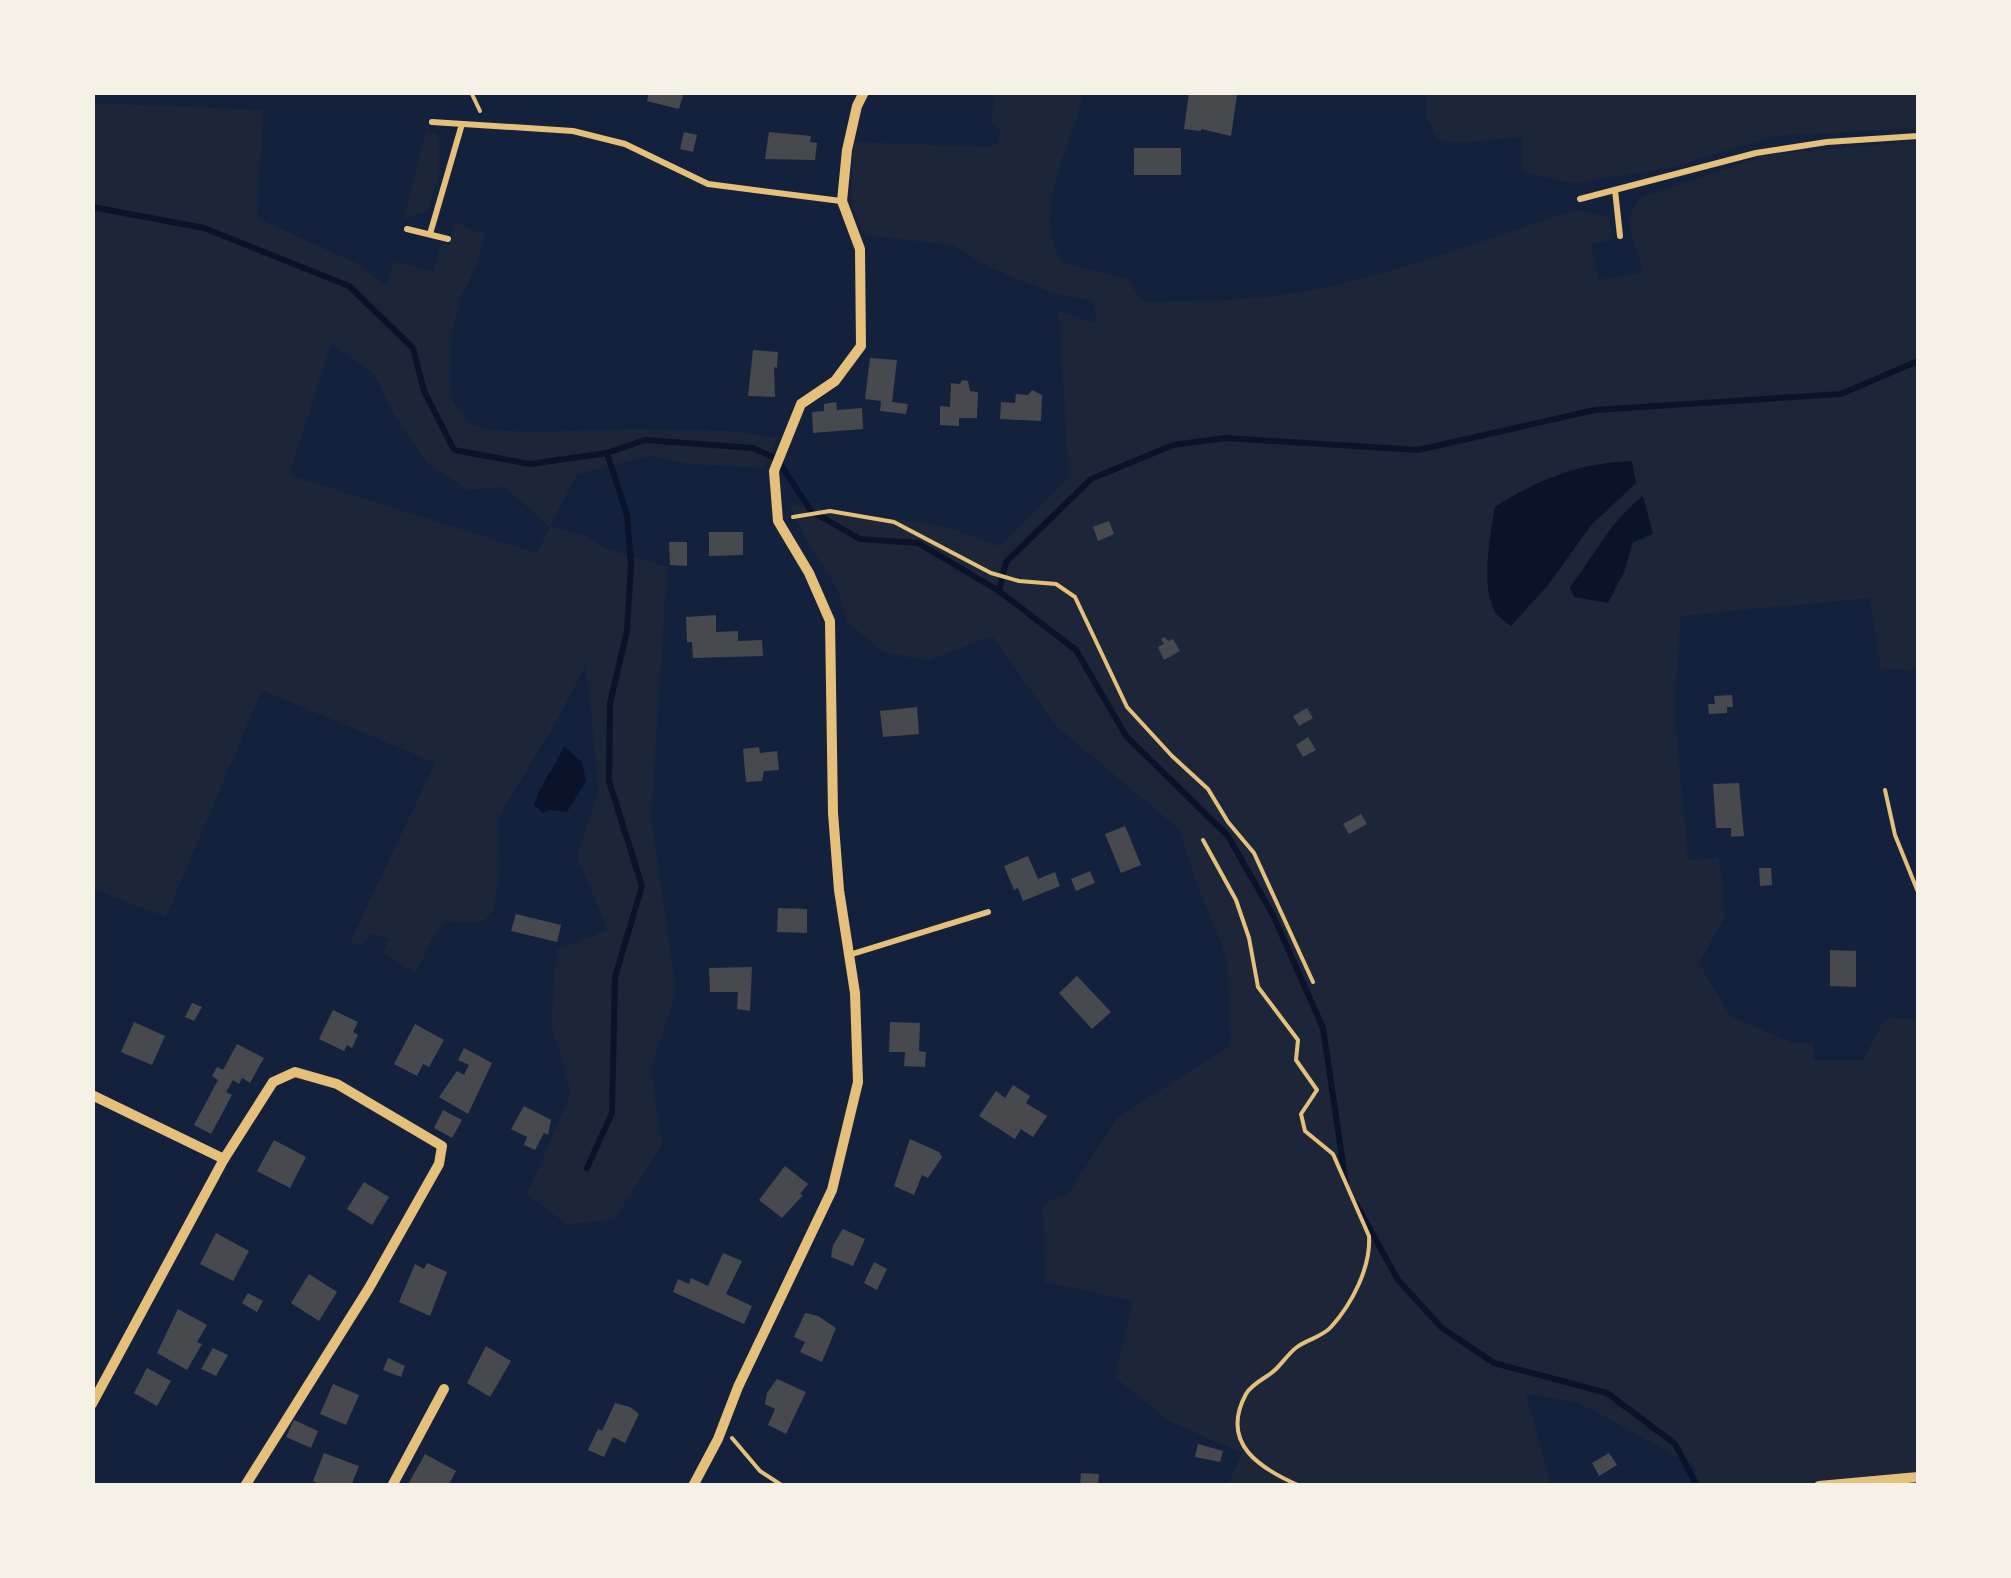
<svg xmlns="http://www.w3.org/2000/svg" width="2011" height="1578" font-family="Cabin,sans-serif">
<rect width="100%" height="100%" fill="#14213d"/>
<g fill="#1d2539" fill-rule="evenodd">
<path d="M994,93H1078L1082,98C1072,141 1045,187 1050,233C1051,243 1058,254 1062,263L1128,279L1142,302C1183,300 1225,302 1265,297C1372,285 1474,242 1576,210L1608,217L1613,236L1610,240L1591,244L1598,280L1643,273C1639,247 1617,218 1642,197L1765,155L1918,141V670L1881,669L1870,598L1681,616L1674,708L1688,860L1719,858L1725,917L1699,963L1730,1016L1793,1043H1813L1814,1060H1863L1885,1018L1918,1019V1485H1697L1694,1465L1577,1402L1526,1394L1551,1485H1228L1242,1453L1169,1421L1115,1377L1133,1301L1045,1282L1043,1203L1068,1194L1117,1118L1231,1045L1227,958L1199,889L1179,829L1057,727L992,636L928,661L884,652L847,622L837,588L809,545L789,504L944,526L999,546L1069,477L1059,311L1097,324L1094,301L1050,292L991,268L952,245L864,235L851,202L854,142L990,147L998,143L1001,131L992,123ZM1636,483L1592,524L1548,585L1511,626L1489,539ZM1643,497L1646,539L1633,542L1571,587Z"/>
<polygon points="1426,93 1918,93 1918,128 1775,136 1666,169 1571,183 1521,171 1522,137 1459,143 1438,140 1427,117"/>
<path d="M92,103L263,110L257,218L358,264L387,287L394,262L434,271L441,244L450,245L455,221L470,230L486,233L477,265L461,297L452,330L450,383L453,402L470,423L486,429L529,432L632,429L731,431L777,438L765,468L689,464L650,456L577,474L550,526L584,535L605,548L667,567L651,818L676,993L651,1069L662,1145L614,1220L566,1224L527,1194L571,1093L551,1023L557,950L608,930L577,857L599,789L586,664L559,717L498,818L500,871L494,909L485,920L475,923L445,921L432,939L416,973L383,953L389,939L372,933L361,945L350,942L435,763L262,690L166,917L93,889ZM331,343L374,374L395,417L428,464L468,490L505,487L550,527L537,553L289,475Z"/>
<polygon points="426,130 439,135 439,174 427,211 404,219"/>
</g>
<g fill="#0b132b">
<path d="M1632,461L1636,483L1592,524L1548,585L1511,626C1506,622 1497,616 1494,610C1481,584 1490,534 1495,507C1539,479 1579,463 1632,461Z"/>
<path d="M1643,496L1653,534L1633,542L1624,572L1608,603L1574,597L1570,587C1595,555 1610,521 1643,496Z"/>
<path d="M564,746L582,762L586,781L567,812L550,810L543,813L534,805C540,784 555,767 564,746Z"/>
</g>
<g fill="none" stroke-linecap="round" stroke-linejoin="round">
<g stroke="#0b132b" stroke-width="6">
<polyline points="92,207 204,228 349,286 413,348 424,391 454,450 530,464 607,453 645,440 753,448 777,459 811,511 860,539 918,543 999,591 1076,650 1126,736 1228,836 1273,915 1323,1028 1346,1184"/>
<polyline points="999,591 1006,562 1091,479 1173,445 1225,438 1418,450 1595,410 1841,394 1918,361"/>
<polyline points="587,1168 612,1113 615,977 642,886 609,781 610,703 627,631 631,565 627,515 607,453"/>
<polyline points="1356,1204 1398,1280 1442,1328 1494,1363 1607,1393 1675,1444 1697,1486"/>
</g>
</g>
<g fill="#48494c">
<polygon points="649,92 684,92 679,109 647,101"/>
<polygon points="1189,92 1237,95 1231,136 1201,129 1201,131 1184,129"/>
<polygon points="684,132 697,135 693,152 680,149"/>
<polygon points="769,132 811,136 810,142 817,143 815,160 765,159"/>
<rect x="1134" y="148" width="47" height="27"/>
<polygon points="753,350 778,352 777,368 774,367 775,397 748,396"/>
<polygon points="870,358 897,360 892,402 908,404 906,414 880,411 881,401 865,399"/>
<polygon points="962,380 968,381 970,391 978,392 977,418 959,418 959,426 940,425 940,406 950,407 951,383 960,384"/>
<polygon points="1032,390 1042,395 1041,421 1000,419 1001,402 1015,403 1016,394 1028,395"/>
<polygon points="836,402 837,410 862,408 863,429 813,433 812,412 824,411 824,404"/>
<polygon points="1109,521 1114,534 1098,541 1093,527"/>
<polygon points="709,532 743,532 743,555 709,556"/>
<polygon points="669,542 687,542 687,566 670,565"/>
<polygon points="716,615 716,632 738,631 738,641 762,640 763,656 693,658 692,642 687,642 686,617"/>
<polygon points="1165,637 1168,641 1173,639 1180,651 1164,660 1158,647 1164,644 1161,639"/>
<polygon points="1732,695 1733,707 1727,707 1727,713 1709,714 1708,704 1715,704 1714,696"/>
<polygon points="917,707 919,734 883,737 880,711"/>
<polygon points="1307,708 1313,718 1299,726 1293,716"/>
<polygon points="1308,737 1316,750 1303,757 1296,745"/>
<polygon points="759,747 760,753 777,751 779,770 764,771 762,781 746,782 743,749"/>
<polygon points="1739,783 1744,836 1731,837 1731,828 1716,828 1713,784"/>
<polygon points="1361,814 1367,824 1349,834 1343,824"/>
<polygon points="1125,826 1141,865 1121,873 1105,834"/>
<polygon points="1028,856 1038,879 1055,872 1060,886 1023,901 1018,888 1014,890 1004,866"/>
<polygon points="1759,868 1771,868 1772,885 1760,886"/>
<polygon points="1090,871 1095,883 1076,891 1071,879"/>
<polygon points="778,908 807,909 807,933 777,932"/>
<polygon points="516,914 561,925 557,942 511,931"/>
<polygon points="1830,950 1856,951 1856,987 1830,986"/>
<polygon points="752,967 750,1011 737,1009 738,992 710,992 709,968"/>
<polygon points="1077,976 1111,1012 1092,1029 1059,993"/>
<polygon points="192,1003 202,1007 194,1021 185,1017"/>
<polygon points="333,1010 358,1022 353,1032 358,1035 352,1048 347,1045 344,1051 319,1039"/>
<polygon points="134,1022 165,1036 152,1065 121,1052"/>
<polygon points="890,1022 920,1023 919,1051 926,1052 925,1067 904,1066 905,1052 889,1052"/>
<polygon points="415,1024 444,1040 429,1067 423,1064 417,1076 394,1064"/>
<polygon points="237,1044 264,1058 250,1083 242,1078 239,1084 233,1080 226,1092 232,1095 211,1134 194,1125 218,1080 212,1076 217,1067 223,1070"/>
<polygon points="464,1048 492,1063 468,1114 439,1097 457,1071 464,1075 469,1065 458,1060"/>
<polygon points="1013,1085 1030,1096 1026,1103 1047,1116 1033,1137 1021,1129 1015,1139 979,1116 996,1091 1005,1098"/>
<polygon points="524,1106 551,1120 548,1135 544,1133 535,1150 524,1145 527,1137 511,1129"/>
<polygon points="443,1110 462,1120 452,1138 434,1128"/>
<polygon points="910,1139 939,1152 942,1157 928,1178 922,1175 914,1195 894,1186"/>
<polygon points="274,1140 306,1157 290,1188 257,1171"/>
<polygon points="785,1166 808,1184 800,1194 803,1195 782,1218 759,1200"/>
<polygon points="364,1182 389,1197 372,1225 347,1209"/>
<polygon points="843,1229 865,1239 853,1266 831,1257 833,1245"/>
<polygon points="216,1233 249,1251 233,1281 200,1264"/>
<polygon points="723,1253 742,1261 726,1294 752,1306 744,1324 673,1292 678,1279 689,1284 691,1278 708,1286"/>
<polygon points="874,1262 887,1269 877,1290 864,1283"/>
<polygon points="427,1263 447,1272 430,1316 399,1302 415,1264 424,1269"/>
<polygon points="309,1274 337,1292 319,1321 291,1303"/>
<polygon points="248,1293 263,1301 257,1312 242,1303"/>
<polygon points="178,1309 207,1325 197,1342 202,1344 187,1370 157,1353"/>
<polygon points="805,1313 818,1316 836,1328 822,1362 800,1352 805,1342 794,1337"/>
<polygon points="486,1346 511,1361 490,1397 467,1383"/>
<polygon points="213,1348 228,1355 216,1376 201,1369"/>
<polygon points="388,1358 405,1366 401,1377 383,1370"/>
<polygon points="147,1368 171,1381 157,1406 134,1393"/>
<polygon points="777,1379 806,1392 786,1434 768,1425 775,1409 765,1404 767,1393"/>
<polygon points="333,1384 359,1395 346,1425 320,1414"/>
<polygon points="615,1403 630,1407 639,1414 625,1443 613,1437 604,1457 588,1450 598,1429 602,1431"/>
<polygon points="294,1420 318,1431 311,1448 286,1437"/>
<polygon points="1198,1444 1223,1451 1220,1462 1195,1457"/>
<polygon points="324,1453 359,1466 351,1486 324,1486 313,1481"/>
<polygon points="1609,1453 1617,1465 1599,1476 1592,1463"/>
<polygon points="425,1454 456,1471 448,1486 407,1486"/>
<polygon points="1081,1473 1099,1474 1098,1486 1080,1486"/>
</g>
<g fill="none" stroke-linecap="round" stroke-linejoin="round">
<g stroke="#e5c07b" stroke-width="4">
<polyline points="471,92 480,111"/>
<polyline points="793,517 830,511 894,522 991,573 1019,581 1056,584 1075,597 1127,707 1172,756 1208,789 1228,822 1254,853 1313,982"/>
<polyline points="1885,790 1895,835 1918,892"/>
<path d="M1203,840L1236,900L1249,938L1258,987L1298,1040L1296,1060L1317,1090L1301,1114L1305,1131L1333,1154L1369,1236C1371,1267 1352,1304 1331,1327C1322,1337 1308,1339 1297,1347C1289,1353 1283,1362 1276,1369C1267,1378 1252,1383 1246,1394C1219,1444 1261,1469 1300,1486"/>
<polyline points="732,1438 760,1471 783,1486"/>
</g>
<g stroke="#e5c07b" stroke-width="6">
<polyline points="432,122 573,131 625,144 708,184 841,201"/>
<polyline points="1615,190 1620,236"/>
<polyline points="1580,199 1756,153 1827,142 1918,136"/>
<polyline points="407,229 448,239"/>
<polyline points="430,234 462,124"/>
<polyline points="849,955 988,912"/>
</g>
<g stroke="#e5c07b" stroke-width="10">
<polyline points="92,1095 224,1159"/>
<polyline points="92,1404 224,1159 273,1082 295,1072 337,1084 442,1146 439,1164 369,1288 245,1486"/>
<polyline points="392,1486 444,1389"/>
<polyline points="693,1486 718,1439 738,1387 832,1190 858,1082 855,993 839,890 833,813 830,621 809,573 778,521 774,471 801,404 835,381 861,346 860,249 842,201 847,150 857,106 864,92"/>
<polyline points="1819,1486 1918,1477"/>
</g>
</g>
<rect width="2011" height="1578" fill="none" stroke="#f6f1e7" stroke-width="190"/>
</svg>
